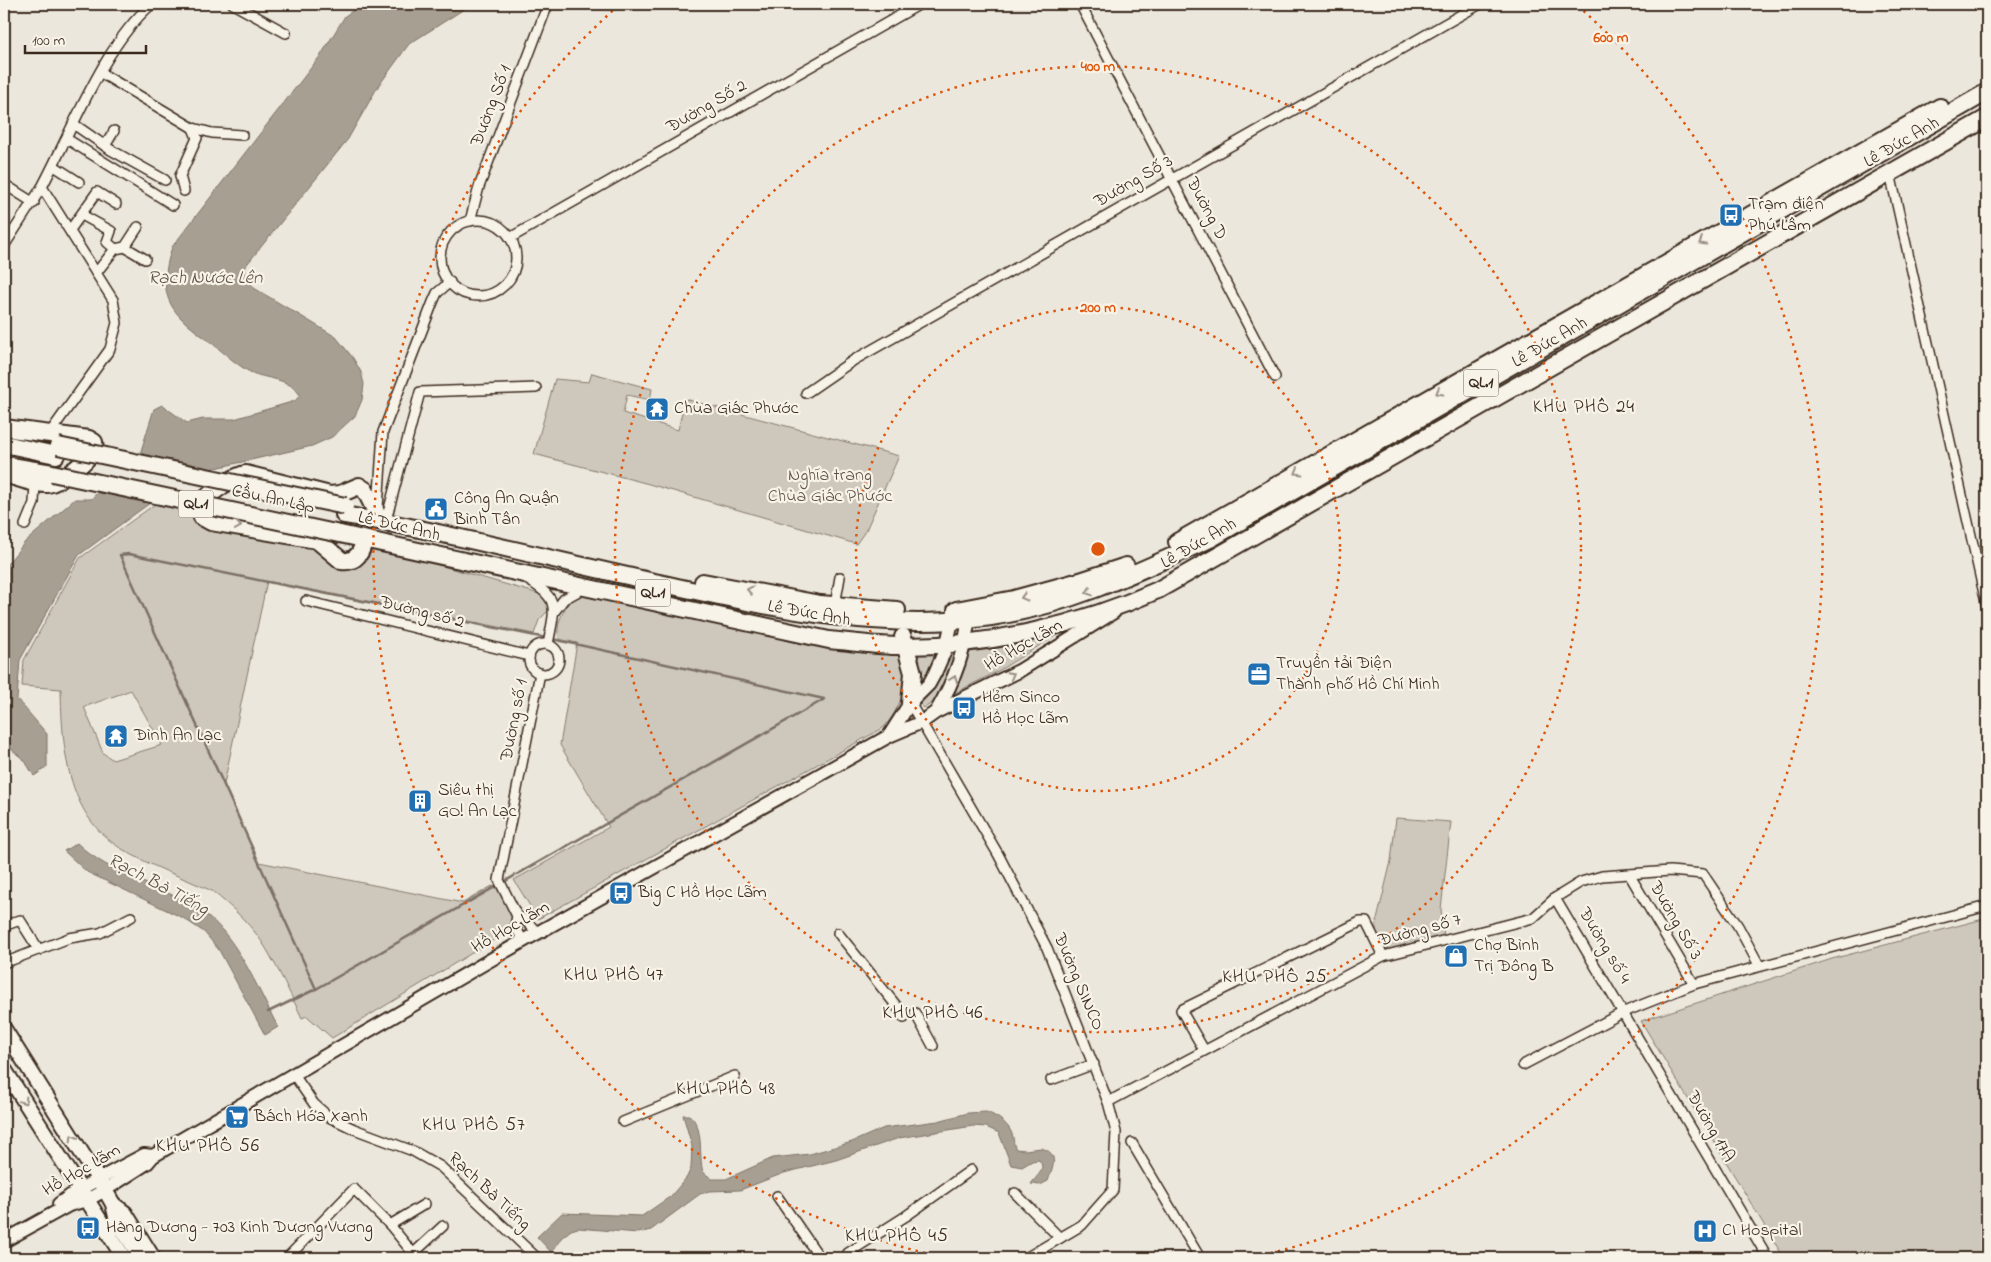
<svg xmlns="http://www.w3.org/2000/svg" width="1991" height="1262" font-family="'Indie Flower',sans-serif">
<rect width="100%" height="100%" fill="#ece7dc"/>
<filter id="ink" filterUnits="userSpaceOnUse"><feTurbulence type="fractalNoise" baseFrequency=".02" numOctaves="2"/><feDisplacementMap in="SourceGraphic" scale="10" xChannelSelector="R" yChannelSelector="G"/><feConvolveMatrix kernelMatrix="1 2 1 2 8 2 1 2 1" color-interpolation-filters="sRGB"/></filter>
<g filter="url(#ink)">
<g fill="#cec8bc" stroke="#84796d" fill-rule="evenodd">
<polygon points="592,373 652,389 650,400 627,395 623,413 678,430 685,399 899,456 866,530 856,544 649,484 534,454 555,379 589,382"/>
<path d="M158,502L301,539L344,567L365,562L372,551L384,549L546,596L551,608L539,620L534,634L267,581L224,784L259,862L463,903L492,886L501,890L515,918L513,928L332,1038L307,1016L302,1018C291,995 280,972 267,950C254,927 232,907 212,891C182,877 150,866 122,849C66,816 62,746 61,689L22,686L24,660L80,558ZM131,690L162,745L113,760L103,753L84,707Z"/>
<path d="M589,595H599L826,648L902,653C913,678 900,710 883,728L538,919L514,880L609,827L560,745L577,643L559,639C555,625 563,610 572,598Z"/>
<polygon points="1065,630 998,671 953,694 971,645"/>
<path d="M936,649C935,665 928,676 916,687V651Z"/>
<polygon points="952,650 958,650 940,698 924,708 920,704 931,691"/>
<path d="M1396,818L1451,822L1441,909L1444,937L1390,950C1380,946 1375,935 1376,924L1391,861Z"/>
<polygon points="1987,918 1987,1258 1784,1258 1641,1021 1832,959"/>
</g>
<g fill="#a89f93" stroke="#7c7064">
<path d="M362,4H472L409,44L377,88L348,139L244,268L245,275L254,288L336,337L353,358L361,372L364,384L362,400L355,416L332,437L312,446L207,470L154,500L79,555L20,660L17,699L47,734V767L34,776L25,761L4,743V568L25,542L75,499H91L141,451L154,409L162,405L187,423L203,419H234L295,401L300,395C288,377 267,380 250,372C237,365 224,353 213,344C172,314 155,300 172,247L321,55L345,16Z"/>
<path d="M77,843C111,876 158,884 197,908C236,932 257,988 278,1027L265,1035L219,950L204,932L183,918L87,872L64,851Z"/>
<path d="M986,1112C997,1116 1010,1124 1013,1137C1014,1141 1013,1144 1016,1149L1025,1150L1041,1148C1061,1153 1052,1169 1048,1181L1040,1185L1031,1184C1036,1176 1047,1170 1039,1160L1032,1161L1022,1167L1011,1165L999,1133L986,1127L973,1126L899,1138L836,1160L784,1173L740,1190L709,1191L700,1194L651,1230L638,1233L578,1228L571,1230L561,1238L552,1253L537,1237L562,1213L642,1216L671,1196L687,1177L691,1168L692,1146L683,1115H689C705,1127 698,1155 703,1172L712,1179H726L773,1158L810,1154L852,1142L884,1128L938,1121L968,1113Z"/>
</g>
<polygon fill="#ece7dc" points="131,458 205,474 159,500 100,488"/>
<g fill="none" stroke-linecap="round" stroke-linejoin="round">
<g stroke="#7c7064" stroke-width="2.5">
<polyline points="552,639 824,699"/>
<polyline points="316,989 120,555 129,554 546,638"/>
<polyline points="268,1012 316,989 823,700"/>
</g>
<g stroke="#3b2a1e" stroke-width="12">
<g id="street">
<polyline points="233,4 286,33"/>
<polyline points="1080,4 1275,377"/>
<polyline points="101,73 193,128 212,133 242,135"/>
<polyline points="75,125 111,150 165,180"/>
<polyline points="67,139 173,205"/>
<polyline points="105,146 114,131"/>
<polyline points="54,166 79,182"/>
<polyline points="1890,173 1987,607"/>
<polyline points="4,184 34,203"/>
<polyline points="184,191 180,176 197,138 193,128"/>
<polyline points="82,215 111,231 107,242 115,249"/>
<circle cx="478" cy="258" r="38"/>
<polyline points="470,221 479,187 548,4"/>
<polyline points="70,230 97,192 116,204"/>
<polyline points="510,238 920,4"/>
<polyline points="4,246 42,187"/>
<polyline points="125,247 145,259"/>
<polyline points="96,273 115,249 125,247 138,227"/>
<polyline points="806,393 854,360 1480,4"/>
<path d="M49,434L110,349L117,323L113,300L42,187C72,131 104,44 152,4"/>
<polyline points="378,508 383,432 433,302 437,293 450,282"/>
<polyline points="385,524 420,392 536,388"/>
<polyline points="25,525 34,503 35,482"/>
<path d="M528,580C562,600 554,609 548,645"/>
<polyline points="306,601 529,656"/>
<polyline points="835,605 840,577"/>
<polyline points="554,612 564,599 584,588"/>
<circle cx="544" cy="659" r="15"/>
<polyline points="910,703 998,854 1047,948 1108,1102 1116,1132 1113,1190 1082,1225 1026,1258"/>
<polyline points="1629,874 1694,984"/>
<polyline points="1555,898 1768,1258"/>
<polyline points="517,916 524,919 538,933"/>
<polyline points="4,926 20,920 39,950"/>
<polyline points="838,933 899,1009 904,1018"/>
<polyline points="523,941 515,926 517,916 499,880 540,673"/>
<polyline points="4,963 69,938 100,933 131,917"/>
<polyline points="915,1013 933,1046"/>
<polyline points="1204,1050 1181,1010 1360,922 1366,922 1383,956"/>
<polyline points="1523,1065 1624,1012 1694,984 1987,906"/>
<polyline points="294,1075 314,1104 329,1117 354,1129 413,1151 441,1167 537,1258"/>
<polyline points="1051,1080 1094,1064"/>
<polyline points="1108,1102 1383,956 1533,918 1555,898 1581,882 1602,876 1670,871 1703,874 1738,926 1759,965"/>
<polyline points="623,1122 735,1076"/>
<polyline points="1132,1143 1200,1258"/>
<polyline points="1015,1193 1060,1238"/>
<polyline points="777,1196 820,1258"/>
<polyline points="390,1225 425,1204"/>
<polyline points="287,1258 354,1189 390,1225 412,1252 416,1251 443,1226"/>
<polyline points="845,1258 848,1253 906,1216 971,1170"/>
</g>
</g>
<g stroke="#3b2a1e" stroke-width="16">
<g id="secondary">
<path d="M936,712C956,678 965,650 970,611"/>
<polyline points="889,736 910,703 929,684 935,673 946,648 954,612"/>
<polyline points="59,1204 80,1189 144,1155 153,1156"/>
<polyline points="4,1241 69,1205 87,1200 105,1190 147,1163 153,1156 523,941 889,736 922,722 936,712 1019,671 1114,612"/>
</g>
</g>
<g stroke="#3b2a1e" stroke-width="18">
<g id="primary">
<polyline points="4,1029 105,1190 113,1204 117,1221 141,1258"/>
<polyline points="4,1069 124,1258"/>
<polyline points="113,1204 125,1213 153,1258"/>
</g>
</g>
<g stroke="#3b2a1e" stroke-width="20">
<g id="highway">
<path d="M4,428L89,439L94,442C98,456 60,483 47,484C33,485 17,477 4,474"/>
<polyline points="4,444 56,455"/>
<polyline points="11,466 52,473"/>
<path d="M344,515C365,519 388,522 410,527C487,543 564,562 641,579C757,604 871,634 991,617C1068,606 1140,571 1210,539L1987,92"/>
<path d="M340,534L829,640C853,642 877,646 901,646C988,647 1080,625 1158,590L1987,118"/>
<path d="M364,540C362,552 356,563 342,561L317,540L211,522L202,517C200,513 199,510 201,505C204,496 236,475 246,474L330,495L340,494L359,486L365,490L377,514"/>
<polyline points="1177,542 1940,107"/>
<polyline points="703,582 820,604 897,610"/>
<polyline points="956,610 1014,599 1080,581 1126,566"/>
<polyline points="903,637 913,673 910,703"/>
</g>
</g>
<use href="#street" stroke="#f7f3e8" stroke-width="9"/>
<use href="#secondary" stroke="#f7f3e8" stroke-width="12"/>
<use href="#primary" stroke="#f7f3e8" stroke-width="14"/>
<use href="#highway" stroke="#f7f3e8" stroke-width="16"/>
<g stroke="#3b2a1e" stroke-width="20" stroke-linecap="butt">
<g id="highway-bridge">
<polyline points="58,446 345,506"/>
<polyline points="52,473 340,534"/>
</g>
</g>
<use href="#highway-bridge" stroke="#f7f3e8" stroke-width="16"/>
</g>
<defs><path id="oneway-chevron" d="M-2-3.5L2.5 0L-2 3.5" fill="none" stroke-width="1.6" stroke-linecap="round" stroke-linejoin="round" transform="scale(1.25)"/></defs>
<g stroke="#998e83">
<use href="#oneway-chevron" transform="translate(1702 242) rotate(150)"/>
<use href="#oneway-chevron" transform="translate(1439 392) rotate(150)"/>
<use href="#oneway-chevron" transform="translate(1298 472) rotate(150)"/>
<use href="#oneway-chevron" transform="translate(238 526) rotate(9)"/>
<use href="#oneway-chevron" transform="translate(750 590) rotate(-169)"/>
<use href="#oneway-chevron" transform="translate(1089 592) rotate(162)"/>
<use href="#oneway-chevron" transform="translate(1024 597) rotate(165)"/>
<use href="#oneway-chevron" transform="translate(1011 675) rotate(-28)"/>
<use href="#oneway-chevron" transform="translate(954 679) rotate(-70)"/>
<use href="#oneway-chevron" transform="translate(24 1101) rotate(57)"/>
<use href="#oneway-chevron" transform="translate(73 1138) rotate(-122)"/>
</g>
</g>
<g fill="none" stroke="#df570d" stroke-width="2.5" stroke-dasharray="2.5 5">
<circle cx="1098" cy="549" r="242"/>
<circle cx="1098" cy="549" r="483"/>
<path d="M947 1258A725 725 0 0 1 618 6M1578 6A725 725 0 0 1 1249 1258"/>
</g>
<defs>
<g id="bus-square" transform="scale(1.25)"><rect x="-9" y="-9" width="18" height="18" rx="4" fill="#1f6fb2" stroke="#f7f3e8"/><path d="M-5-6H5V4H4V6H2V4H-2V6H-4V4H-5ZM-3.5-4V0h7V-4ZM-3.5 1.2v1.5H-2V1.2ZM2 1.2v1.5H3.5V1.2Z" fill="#fff"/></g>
<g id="temple-square" transform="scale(1.25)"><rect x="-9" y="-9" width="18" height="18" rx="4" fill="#1f6fb2" stroke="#f7f3e8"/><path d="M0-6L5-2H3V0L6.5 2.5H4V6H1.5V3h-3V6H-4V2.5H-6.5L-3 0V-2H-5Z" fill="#fff"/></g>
<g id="civic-square" transform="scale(1.25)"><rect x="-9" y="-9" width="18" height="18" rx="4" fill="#1f6fb2" stroke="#f7f3e8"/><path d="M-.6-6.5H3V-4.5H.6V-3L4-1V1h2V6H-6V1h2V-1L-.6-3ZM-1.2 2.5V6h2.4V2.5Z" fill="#fff"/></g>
<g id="office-square" transform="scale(1.25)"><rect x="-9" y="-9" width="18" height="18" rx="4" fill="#1f6fb2" stroke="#f7f3e8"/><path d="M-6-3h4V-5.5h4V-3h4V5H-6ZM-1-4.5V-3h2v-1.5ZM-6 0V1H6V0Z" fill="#fff"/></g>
<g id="building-square" transform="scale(1.25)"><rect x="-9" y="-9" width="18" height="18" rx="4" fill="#1f6fb2" stroke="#f7f3e8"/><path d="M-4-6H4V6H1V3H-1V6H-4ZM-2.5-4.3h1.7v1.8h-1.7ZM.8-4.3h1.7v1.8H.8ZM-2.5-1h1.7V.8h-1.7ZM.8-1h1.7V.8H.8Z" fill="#fff"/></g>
<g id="shop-square" transform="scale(1.25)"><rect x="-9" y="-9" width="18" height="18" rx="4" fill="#1f6fb2" stroke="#f7f3e8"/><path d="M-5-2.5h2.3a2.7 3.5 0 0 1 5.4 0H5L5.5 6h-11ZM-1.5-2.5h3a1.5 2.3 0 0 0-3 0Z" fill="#fff"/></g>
<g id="supermarket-square" transform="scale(1.25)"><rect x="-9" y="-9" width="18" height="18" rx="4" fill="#1f6fb2" stroke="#f7f3e8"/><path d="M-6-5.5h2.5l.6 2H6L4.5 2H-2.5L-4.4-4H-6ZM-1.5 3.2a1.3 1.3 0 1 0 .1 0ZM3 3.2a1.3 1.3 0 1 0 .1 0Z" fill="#fff"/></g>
<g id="hospital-square" transform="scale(1.25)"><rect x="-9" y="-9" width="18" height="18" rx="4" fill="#1f6fb2" stroke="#f7f3e8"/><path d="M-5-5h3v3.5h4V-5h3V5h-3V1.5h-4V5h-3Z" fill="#fff"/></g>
</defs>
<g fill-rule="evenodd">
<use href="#bus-square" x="1731" y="215"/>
<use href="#temple-square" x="657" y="409"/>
<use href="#civic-square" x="436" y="509"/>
<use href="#office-square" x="1259" y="674"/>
<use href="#bus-square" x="964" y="708"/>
<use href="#temple-square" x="116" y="736"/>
<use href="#building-square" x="420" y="801"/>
<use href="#bus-square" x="621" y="893"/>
<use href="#shop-square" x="1456" y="956"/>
<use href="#supermarket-square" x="237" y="1117"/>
<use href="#bus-square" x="88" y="1228"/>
<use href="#hospital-square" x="1705" y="1231"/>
</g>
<g text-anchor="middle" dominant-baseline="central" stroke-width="4.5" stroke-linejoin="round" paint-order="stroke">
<g fill="#f7f3e8" stroke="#73665b" stroke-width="1">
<rect x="1463.5" y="369.5" width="35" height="27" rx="4"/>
<rect x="178.5" y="490.5" width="35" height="27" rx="4"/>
<rect x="635.5" y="579.5" width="35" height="27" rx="4"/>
</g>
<g font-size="16" font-weight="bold" fill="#3b2a1e">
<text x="1481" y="383">QL.1</text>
<text x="196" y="504">QL.1</text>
<text x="653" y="593">QL.1</text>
</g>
<g font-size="18" fill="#3b2a1e" stroke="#f7f3e8">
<text transform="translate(492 106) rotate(-69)">Đường Số 1</text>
<text transform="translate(707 107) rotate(-30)">Đường Số 2</text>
<text transform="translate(1902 143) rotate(-30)">Lê Đức Anh</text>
<text transform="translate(1134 182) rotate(-30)">Đường Số 3</text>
<text transform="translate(1206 209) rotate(62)">Đường D</text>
<text transform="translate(1550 343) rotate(-30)">Lê Đức Anh</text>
<text transform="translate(273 500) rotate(12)">Cầu An Lập</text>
<text transform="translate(399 527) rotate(13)">Lê Đức Anh</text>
<text transform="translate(1199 544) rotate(-30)">Lê Đức Anh</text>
<text transform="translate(422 613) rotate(14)">Đường số 2</text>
<text transform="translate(809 614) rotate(10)">Lê Đức Anh</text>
<text transform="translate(1024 646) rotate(-30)">Hồ Học Lãm</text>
<text transform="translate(515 720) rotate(-79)">Đường số 1</text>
<text transform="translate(1675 921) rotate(60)">Đường Số 3</text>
<text transform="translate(511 928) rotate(-30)">Hồ Học Lãm</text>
<text transform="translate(1420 931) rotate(-15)">Đường số 7</text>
<text transform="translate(1604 946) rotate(59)">Đường số 4</text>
<text transform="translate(1078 982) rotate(67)">Đường SINCO</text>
<text transform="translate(1710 1127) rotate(60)">Đường 17A</text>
<text transform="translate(82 1171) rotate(-30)">Hồ Học Lãm</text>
<text transform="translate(489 1192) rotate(43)">Rạch Bà Tiếng</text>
</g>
<g font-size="18" fill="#3b2a1e" stroke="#f7f3e8" text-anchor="start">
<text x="1748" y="205">Trạm điện<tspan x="1748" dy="21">Phú Lâm</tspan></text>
<text x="674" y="409">Chùa Giác Phước</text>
<text x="454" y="499">Công An Quận<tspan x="454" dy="21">Bình Tân</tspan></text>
<text x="1276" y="664">Truyền tải Điện<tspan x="1276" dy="21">Thành phố Hồ Chí Minh</tspan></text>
<text x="982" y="698">Hẻm Sinco<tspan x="982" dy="21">Hồ Học Lãm</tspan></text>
<text x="134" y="736">Đình An Lạc</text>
<text x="438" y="791">Siêu thị<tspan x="438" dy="21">GO! An Lạc</tspan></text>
<text x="638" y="893">Big C Hồ Học Lãm</text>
<text x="1474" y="946">Chợ Bình<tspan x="1474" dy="21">Trị Đông B</tspan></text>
<text x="254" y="1117">Bách Hóa Xanh</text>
<text x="106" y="1228">Hàng Dương - 703 Kinh Dương Vương</text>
<text x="1722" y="1231">CI Hospital</text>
</g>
<g font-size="18" fill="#605246" stroke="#f7f3e8">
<text x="830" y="476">Nghĩa trang<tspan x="830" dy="21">Chùa Giác Phước</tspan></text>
</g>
<g font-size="19" font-style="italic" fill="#615347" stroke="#f7f3e8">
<text x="205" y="278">Rạch Nước Lên</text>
<text transform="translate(158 885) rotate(28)">Rạch Bà Tiếng</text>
</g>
<g font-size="19" letter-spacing="1" fill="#3b2a1e" stroke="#f7f3e8">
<text x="1584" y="407">KHU PHỐ 24</text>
<text x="614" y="975">KHU PHỐ 47</text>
<text x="1275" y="977">KHU PHỐ 25</text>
<text x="933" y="1013">KHU PHỐ 46</text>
<text x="726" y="1089">KHU PHỐ 48</text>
<text x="474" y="1125">KHU PHỐ 57</text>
<text x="208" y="1146">KHU PHỐ 56</text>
<text x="897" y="1236">KHU PHỐ 45</text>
</g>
</g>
<circle cx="1098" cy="549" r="8" fill="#df570d" stroke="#f7f3e8" stroke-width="2.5"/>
<g font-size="15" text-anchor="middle" font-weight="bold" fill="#df570d" stroke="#f7f3e8" stroke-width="4.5" stroke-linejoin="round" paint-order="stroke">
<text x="1611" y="42">600 m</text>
<text x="1098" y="71">400 m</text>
<text x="1098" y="312">200 m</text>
</g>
<rect width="1991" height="1262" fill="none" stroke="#f7f3e8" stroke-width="20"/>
<rect x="10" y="10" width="1971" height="1242" fill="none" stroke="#3b2a1e" stroke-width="2" filter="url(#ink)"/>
<path d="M25 45v8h121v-8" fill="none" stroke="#3b2a1e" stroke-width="2.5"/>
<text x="32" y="45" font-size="15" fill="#3b2a1e" stroke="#f7f3e8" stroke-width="4" paint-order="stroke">100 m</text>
</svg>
